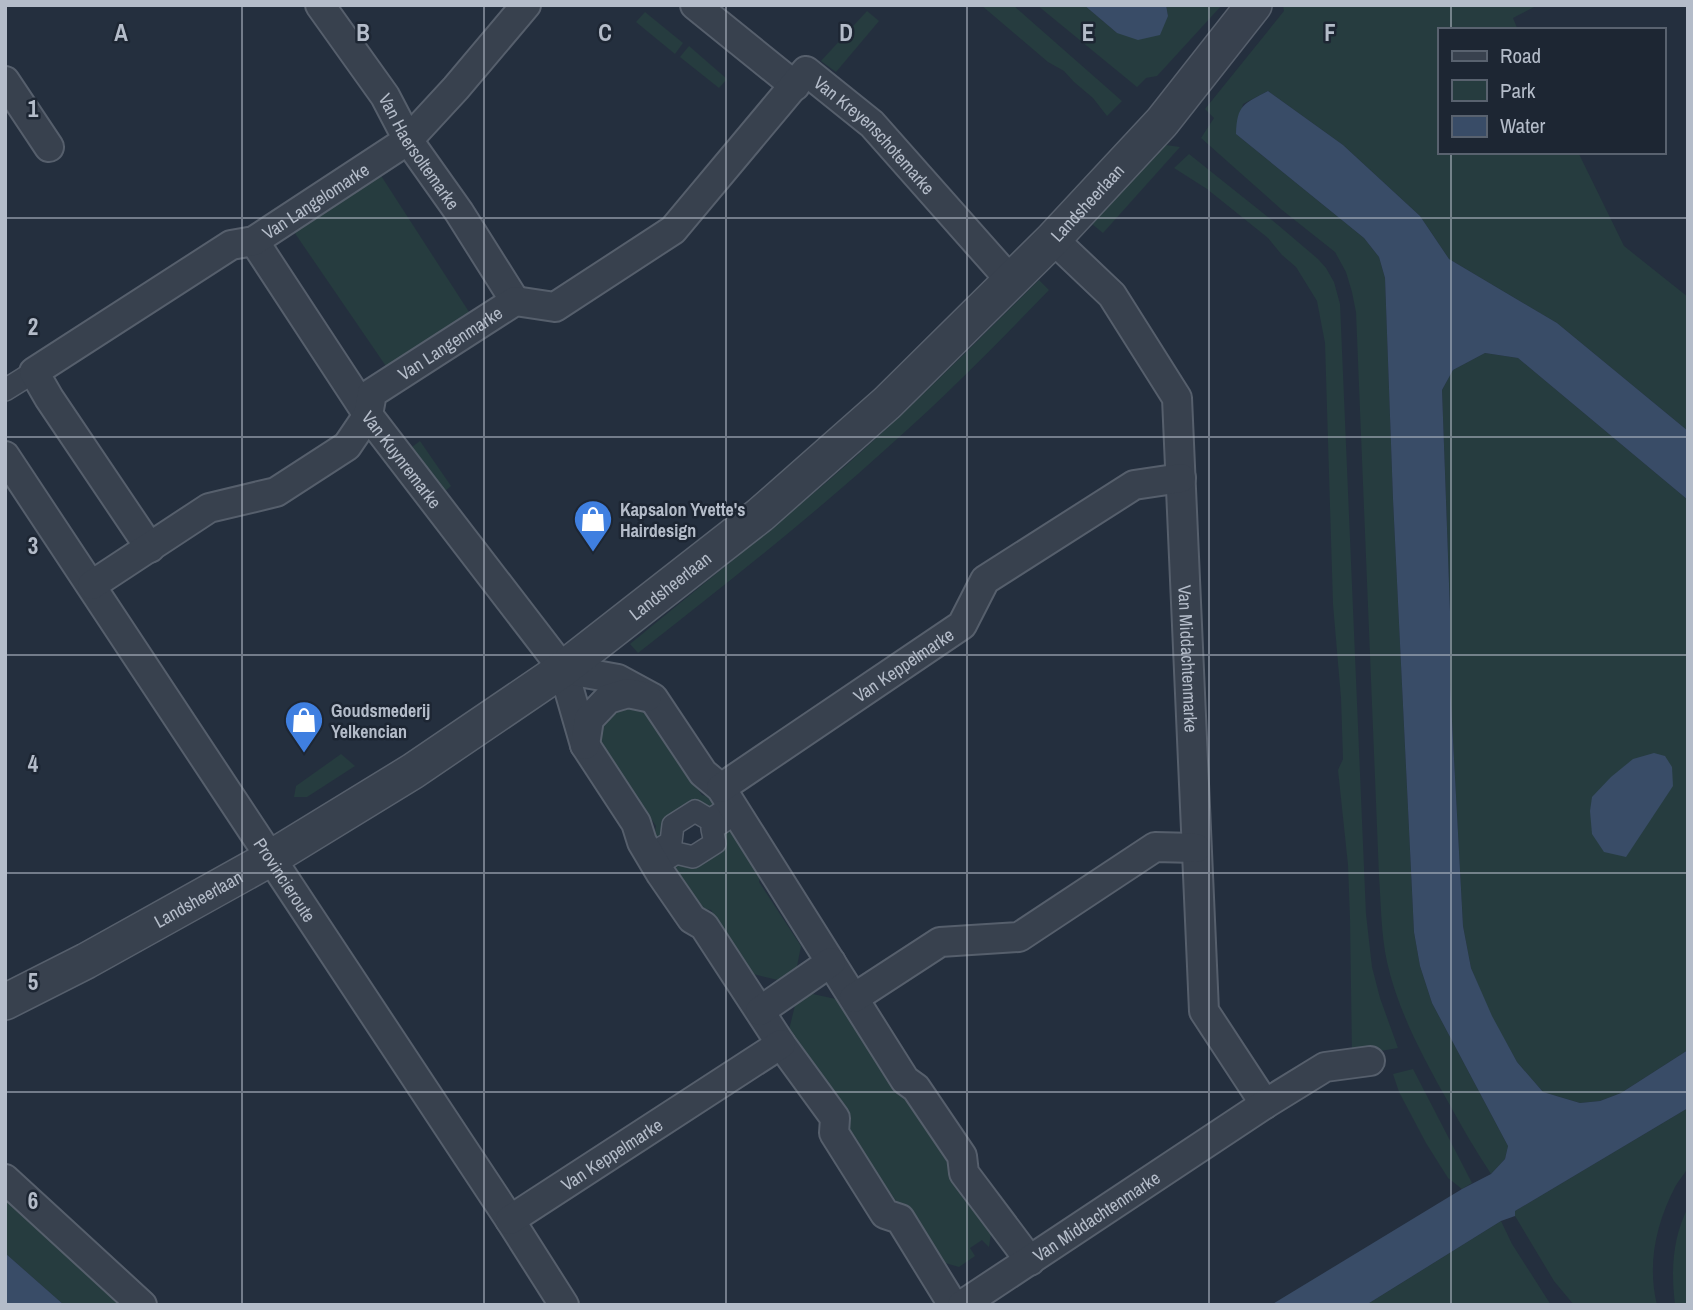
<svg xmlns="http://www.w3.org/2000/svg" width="1693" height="1310" font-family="'Archivo Narrow',sans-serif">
<rect width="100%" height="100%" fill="#242f3e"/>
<g fill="#263c3f">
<polygon points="981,5 1013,5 1122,101 1107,116 1093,98 1074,82 1064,71 1048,62"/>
<polygon points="1037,5 1084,5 1117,33 1168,16 1166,5 1222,5 1157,76 1146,78 1137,87"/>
<path d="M1283,5H1538L1513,18L1518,30H1439V152H1578L1624,246L1688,297V431L1557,323L1449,259L1420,216L1343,145L1268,91L1243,104L1236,134L1364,238L1379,257L1385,278L1393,499L1414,932L1420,966L1432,1003L1508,1146L1505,1159L1491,1174C1475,1150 1461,1125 1447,1100C1423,1057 1398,1011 1387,962C1381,934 1381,905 1379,876L1356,312L1352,292L1346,272L1335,252L1282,210L1201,138L1214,118L1205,109L1284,11Z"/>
<polygon points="867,11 879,21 836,72 821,61"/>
<polygon points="645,12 683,43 675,54 636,22"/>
<polygon points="689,46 727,79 719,88 680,57"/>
<polygon points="1166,145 1180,147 1103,233 1092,224 1158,149"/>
<polygon points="1189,154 1278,225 1318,259 1326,268 1334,282 1340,304 1366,914 1372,967 1380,998 1398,1048 1352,1056 1350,919 1348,865 1338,770 1343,759 1341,698 1333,604 1325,343 1317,301 1296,267 1282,255 1268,238 1207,189 1174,168"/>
<polygon points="378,171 471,315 390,372 292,229"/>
<path d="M1039,280L1049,290C1000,341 950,392 897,439C814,515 726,584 638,653L630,644C704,583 779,524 851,461C916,403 977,341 1039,280Z"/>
<polygon points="1485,353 1518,358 1688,500 1688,1050 1621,1093 1600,1101 1580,1103 1543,1092 1517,1062 1491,1016 1471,968 1463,926 1450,684 1450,611 1442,390 1453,370"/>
<polygon points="420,441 451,486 445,491 412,447"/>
<path d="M641,706L702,795L713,798L722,812L694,811L661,848L654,837L656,826L596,736C610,711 612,709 641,706Z"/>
<polygon points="341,754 355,766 307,797 294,797 296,786"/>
<polygon points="727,819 761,872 759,882 801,946 796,971 782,981 753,974 711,910 701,908 668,858 693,857"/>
<polygon points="808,993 836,999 896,1091 907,1095 954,1165 953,1175 991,1233 989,1247 982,1240 970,1248 975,1256 959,1267 945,1263 905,1206 896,1201 847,1132 850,1121 789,1030 796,1001"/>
<polygon points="1413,1069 1472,1183 1462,1189 1448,1178 1426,1143 1399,1092 1393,1074"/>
<path d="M1688,1108C1688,1120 1690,1161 1687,1169C1684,1175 1678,1181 1675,1187C1656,1224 1647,1264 1657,1305H1574L1554,1281L1515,1216V1211Z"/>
<polygon points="5,1197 122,1305 64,1305 5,1253"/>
<path d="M1688,1207V1305H1675C1671,1270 1672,1240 1688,1207Z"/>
<polygon points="1501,1221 1512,1244 1551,1305 1366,1305"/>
</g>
<g fill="#394c67">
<polygon points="1084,5 1166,5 1168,16 1160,35 1138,40 1117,33"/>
<path d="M1268,91L1343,145L1420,216L1449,259L1557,323L1688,431V500L1518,358L1485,353L1453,370L1442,390L1450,611V684L1463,926L1471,968L1492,1016L1517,1062L1543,1092L1580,1103L1600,1101L1621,1093L1688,1050V1108L1515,1211V1216L1501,1221L1366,1305H1271L1462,1189L1491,1174L1505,1159L1508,1146L1432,1003L1420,966L1414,932L1393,499L1385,278L1379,257L1364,238L1236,134C1237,104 1244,104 1268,91Z"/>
<polygon points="1654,753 1665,756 1672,767 1673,786 1626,857 1604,852 1592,834 1590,811 1592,797 1611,777 1633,759"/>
<polygon points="5,1253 64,1305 5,1305"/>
</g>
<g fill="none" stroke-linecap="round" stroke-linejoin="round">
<g stroke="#565f6c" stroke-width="24">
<g id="pedestrian">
<polyline points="5,390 34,372"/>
<polygon points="695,811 710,820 722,812 727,819 712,829 715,843 693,857 676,853 668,858 661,848 671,842 673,825"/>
</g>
</g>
<g stroke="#565f6c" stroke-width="32">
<g id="minor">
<path id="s1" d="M320,5L385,96L408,140L459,212L515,301"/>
<polyline points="695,5 795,86"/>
<polyline points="5,81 49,147"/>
<path id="s2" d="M1053,239L1112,295L1177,398L1204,1011L1265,1104"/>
<path id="s3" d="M254,241L368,415L563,669L585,745L636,823L642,842L661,874L692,919L704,926L781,1044L835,1118L834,1133L885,1214L900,1219L953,1305"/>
<path id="s4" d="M5,456L510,1220L564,1305"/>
<path id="s5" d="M150,548L49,398L34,372L231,245L254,241L408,140L456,88L526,5"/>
<path id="s6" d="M92,585L209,508L276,492L347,446L368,415L372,393L515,301L555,307L673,230L806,71L872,124L1011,281"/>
<polyline points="563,669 618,679 653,698 703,773 721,788 905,1080 916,1088 962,1156 964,1173 1030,1261"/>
<polyline points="585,745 589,719 608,699 628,693 647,697"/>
<path id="s7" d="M721,788L962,625L985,580L1134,485L1181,478"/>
<polyline points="854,998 940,942 1019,937 1155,847 1196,848"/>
<polyline points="760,1011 831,962"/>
<polyline points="5,1179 142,1305"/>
<path id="s8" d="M510,1220L781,1044"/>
<path id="s9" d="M962,1305L1265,1104L1325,1067L1370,1061"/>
</g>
</g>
<g stroke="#565f6c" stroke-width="38">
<g id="tertiary">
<path id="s10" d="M5,1002L86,961L271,858L413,771L563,669L760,515L887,403L1053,239L1162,122L1254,5"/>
</g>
</g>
<use href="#pedestrian" stroke="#38414e" stroke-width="21"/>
<use href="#minor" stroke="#38414e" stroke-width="28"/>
<use href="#tertiary" stroke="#38414e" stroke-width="35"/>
</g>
<path fill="none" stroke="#b4bcc9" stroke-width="2" stroke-opacity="0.55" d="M242,5V1305M484,5V1305M726,5V1305M967,5V1305M1209,5V1305M1451,5V30M1451,152V1305M5,218H1688M5,437H1688M5,655H1688M5,873H1688M5,1092H1688"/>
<defs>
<g id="shop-pin" transform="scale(2.0125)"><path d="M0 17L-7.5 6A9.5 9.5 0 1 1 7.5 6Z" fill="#3f7fe0" stroke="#1d2633"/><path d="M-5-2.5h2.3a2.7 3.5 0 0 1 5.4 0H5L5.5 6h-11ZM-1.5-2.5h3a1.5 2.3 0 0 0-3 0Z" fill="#fff"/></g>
</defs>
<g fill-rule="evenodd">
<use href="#shop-pin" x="593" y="519"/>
<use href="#shop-pin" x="304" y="720"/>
</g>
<g text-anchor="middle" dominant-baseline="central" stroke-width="5" stroke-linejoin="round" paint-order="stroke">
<g font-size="18" fill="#b4bcc9" stroke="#1d2633">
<text stroke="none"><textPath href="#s6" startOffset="1006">Van Kreyenschotemarke</textPath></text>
<text stroke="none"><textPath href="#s1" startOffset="177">Van Haersoltemarke</textPath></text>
<text stroke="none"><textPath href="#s5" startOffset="542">Van Langelomarke</textPath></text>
<text stroke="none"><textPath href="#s10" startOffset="1353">Landsheerlaan</textPath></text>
<text stroke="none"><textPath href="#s6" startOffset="446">Van Langenmarke</textPath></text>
<text stroke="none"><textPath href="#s3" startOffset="264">Van Kuynremarke</textPath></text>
<text stroke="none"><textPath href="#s10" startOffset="786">Landsheerlaan</textPath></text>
<text stroke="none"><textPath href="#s2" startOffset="464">Van Middachtenmarke</textPath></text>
<text stroke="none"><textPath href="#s7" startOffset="220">Van Keppelmarke</textPath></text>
<text stroke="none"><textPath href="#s4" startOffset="508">Provincieroute</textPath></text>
<text stroke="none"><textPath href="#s10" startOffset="219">Landsheerlaan</textPath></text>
<text stroke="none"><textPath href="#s8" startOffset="121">Van Keppelmarke</textPath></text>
<text stroke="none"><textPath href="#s9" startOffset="161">Van Middachtenmarke</textPath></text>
</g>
<g font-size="18" font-weight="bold" fill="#b4bcc9" stroke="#1d2633" text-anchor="start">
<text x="620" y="509">Kapsalon Yvette's<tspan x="620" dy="21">Hairdesign</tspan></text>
<text x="331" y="710">Goudsmederij<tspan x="331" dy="21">Yelkencian</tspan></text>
</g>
</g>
<g font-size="23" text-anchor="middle" font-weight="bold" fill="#b4bcc9" stroke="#1d2633" stroke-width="5" stroke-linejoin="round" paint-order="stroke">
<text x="121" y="41">A</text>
<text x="363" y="41">B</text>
<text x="605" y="41">C</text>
<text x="846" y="41">D</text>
<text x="1088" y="41">E</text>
<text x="1330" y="41">F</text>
<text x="33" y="117">1</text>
<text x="33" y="335">2</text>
<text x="33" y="554">3</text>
<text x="33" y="772">4</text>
<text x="33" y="990">5</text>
<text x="33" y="1209">6</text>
</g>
<rect width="1693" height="1310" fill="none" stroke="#b4bcc9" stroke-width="14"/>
<rect x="1438" y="28" width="228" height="126" fill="#1d2633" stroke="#59626f" stroke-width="2"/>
<rect x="1452" y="51" width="35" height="10" fill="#38414e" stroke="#59626f" stroke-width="2"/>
<text x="1500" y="63" font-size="21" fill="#b4bcc9">Road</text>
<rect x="1452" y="80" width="35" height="21" fill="#263c3f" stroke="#59626f" stroke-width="2"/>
<text x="1500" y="98" font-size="21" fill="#b4bcc9">Park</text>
<rect x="1452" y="116" width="35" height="21" fill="#394c67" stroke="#59626f" stroke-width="2"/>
<text x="1500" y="133" font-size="21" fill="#b4bcc9">Water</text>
</svg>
